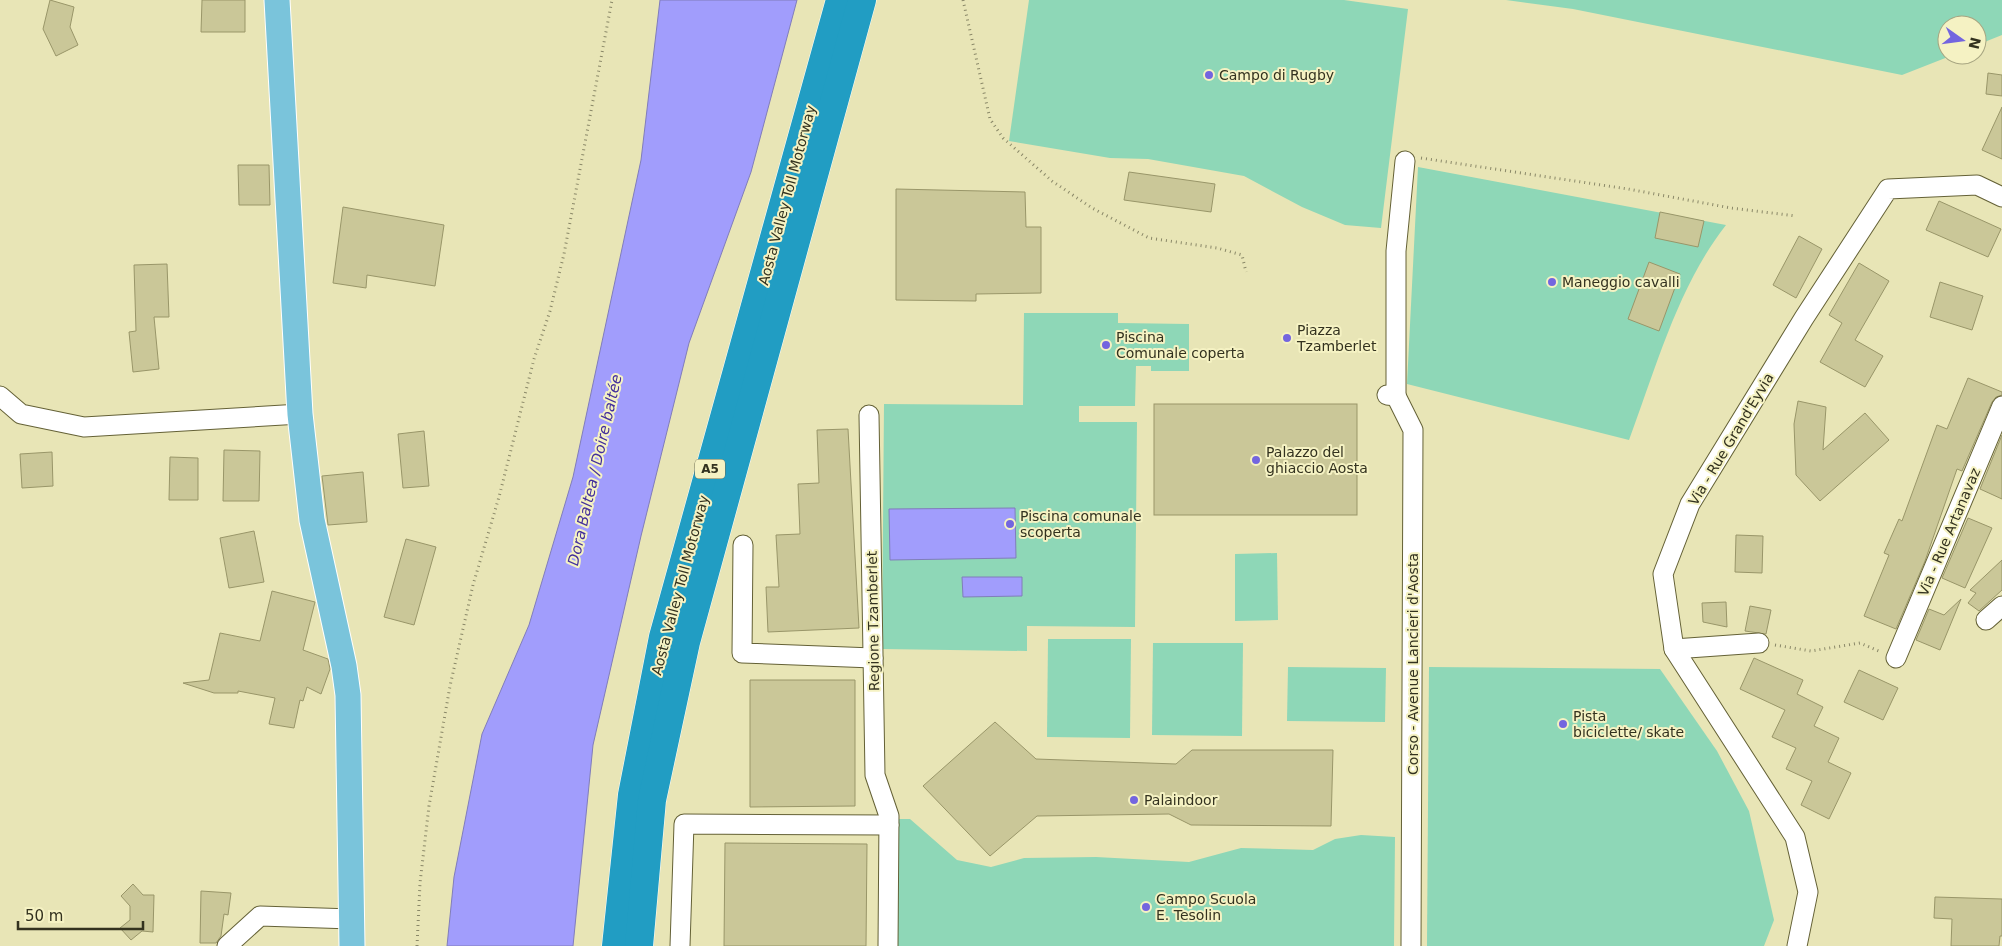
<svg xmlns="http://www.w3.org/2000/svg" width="2002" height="946" font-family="'DejaVu Sans',sans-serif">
<rect width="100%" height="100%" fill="#e8e5b6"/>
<g fill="#8ed7b7">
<polygon points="1029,0 1344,0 1408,9 1381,228 1345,225 1302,207 1244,176 1148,159 1110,158 1009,141"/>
<polygon points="1506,0 2002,0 2002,35 1977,45 1977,25 1947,25 1947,55 1953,55 1902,75 1573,9"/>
<path d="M1418,167L1726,225C1678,286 1656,368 1629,440L1407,384Z"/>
<polygon points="1024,313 1118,313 1118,323 1189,324 1189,371 1151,371 1151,366 1136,366 1135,406 1079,406 1079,422 1137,422 1135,627 1027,626 1027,651 882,649 884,404 1023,405"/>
<polygon points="1277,553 1278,620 1235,621 1235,554"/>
<polygon points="1048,639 1131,639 1130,738 1047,737"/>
<polygon points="1153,643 1243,643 1242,736 1152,735"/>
<polygon points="1288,667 1386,668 1385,722 1287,721"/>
<polygon points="1429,667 1660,669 1717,751 1749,811 1774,920 1764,946 1427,946"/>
<polygon points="898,819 910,819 957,860 991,867 1024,858 1096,857 1189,862 1241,848 1313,850 1335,839 1361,835 1395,837 1394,946 898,946"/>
</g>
<g fill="#a19dfc" stroke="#807dba">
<polygon points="660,0 797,0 751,172 689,343 641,536 593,745 573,946 447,946 454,877 482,734 529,625 573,477 641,160"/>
<polygon points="1015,508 1016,558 890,560 889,509"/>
<polygon points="962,577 1022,577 1022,596 963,597"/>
</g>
<g fill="#cac798" stroke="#999669">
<polygon points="50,0 74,7 70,27 78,45 56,56 43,29"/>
<polygon points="202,0 245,0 245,32 201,32"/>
<polygon points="1988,73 2002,75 2002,96 1986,94"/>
<polygon points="2002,107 2002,159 1982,150"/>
<polygon points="238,165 269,165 270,205 239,205"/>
<polygon points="1129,172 1215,184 1211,212 1124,200"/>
<polygon points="896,189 1025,192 1026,227 1041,227 1041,293 976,294 976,301 896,300"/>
<polygon points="1939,201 2001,229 1988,257 1926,230"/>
<polygon points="343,207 444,225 435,286 367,275 366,288 333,283"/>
<polygon points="1660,212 1704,221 1698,247 1655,238"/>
<polygon points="1799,236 1822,249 1796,298 1773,285"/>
<polygon points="1649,262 1680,274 1659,331 1628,319"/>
<polygon points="1859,263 1889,281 1855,340 1883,356 1865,387 1820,362 1842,323 1829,315"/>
<polygon points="167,264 169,317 154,317 159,369 133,372 129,332 136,331 134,265"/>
<polygon points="1940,282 1983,296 1972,330 1930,317"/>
<polygon points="1968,378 2002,392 2002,395 1996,397 1992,402 1962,471 1957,469 1925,561 1896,629 1864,616 1889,555 1884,553 1899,519 1902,521 1937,425 1947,429"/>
<polygon points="1798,401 1826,407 1823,450 1865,413 1889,440 1820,501 1796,475 1794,424"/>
<rect x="1154" y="404" width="203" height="111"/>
<polygon points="848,429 859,628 768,632 766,587 779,587 776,535 800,534 798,484 819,483 817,430"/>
<polygon points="424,431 429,486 403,488 398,434"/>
<polygon points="2002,435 2002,499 1980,489"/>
<polygon points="224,450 260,451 259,501 223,501"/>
<polygon points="52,452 53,486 22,488 20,454"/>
<polygon points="170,457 198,458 198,500 169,500"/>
<polygon points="363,472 367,522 328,525 322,476"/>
<polygon points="1968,518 1992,528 1965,588 1942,578"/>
<polygon points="254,531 264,582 229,588 220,538"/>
<polygon points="1736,535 1763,536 1762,573 1735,572"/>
<polygon points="406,539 436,547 414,625 384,617"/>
<polygon points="2002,560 2002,590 1979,611 1968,603 1976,593 1970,590"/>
<polygon points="272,591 315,602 303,650 328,659 330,669 321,694 307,687 303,701 300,700 294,728 269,724 275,698 238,691 238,693 214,693 183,683 209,680 220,633 260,641"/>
<polygon points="1961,599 1940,650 1916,640 1929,609 1944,615"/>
<polygon points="1726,602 1727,627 1703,622 1702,603"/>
<polygon points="1750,606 1771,610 1766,634 1745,631"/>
<polygon points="1754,658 1803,680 1797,694 1823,707 1814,726 1839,738 1828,762 1851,773 1829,819 1801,805 1812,781 1786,769 1796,748 1772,737 1785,710 1740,689"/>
<polygon points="1859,670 1898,688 1883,720 1844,702"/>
<polygon points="750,680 855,680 855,806 750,807"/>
<polygon points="995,722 1036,759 1176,764 1192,750 1333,750 1331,826 1191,825 1169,814 1037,816 990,856 923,786"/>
<polygon points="725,843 867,844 866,946 724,946"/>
<polygon points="133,884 143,895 154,895 153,932 142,931 131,940 120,928 130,920 130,906 121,896"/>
<polygon points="201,891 231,893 228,915 224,914 221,936 216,943 200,943"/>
<polygon points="1935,897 2002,899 2002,936 2000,936 1999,946 1951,946 1952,919 1934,918"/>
</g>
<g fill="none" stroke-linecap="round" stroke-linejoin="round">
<g stroke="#646136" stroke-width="21">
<g id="minor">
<polyline points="1387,395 1396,396 1413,430 1411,946"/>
<polyline points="0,396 21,414 84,427 300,414"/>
<polyline points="1396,396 1396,251 1405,161"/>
<polyline points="869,415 875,775 889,816 888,946"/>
<polyline points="743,545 742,653 873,658"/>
<polyline points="1986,620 2002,606"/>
<polyline points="1674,649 1759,643"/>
<polyline points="1896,658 2002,406"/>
<polyline points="227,946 260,916 352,919"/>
<polyline points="680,946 684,824 889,825"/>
<polyline points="1797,946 1808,892 1795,837 1674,649 1663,574 1690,504 1804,318 1888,189 1977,185 2002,197"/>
</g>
</g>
<g stroke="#fff" stroke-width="27">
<polyline id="major" points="277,0 300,414 312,520 344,666 348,695 352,946"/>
</g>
<g stroke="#fff" stroke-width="29">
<g id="highway">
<polyline points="616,946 632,795 663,637 840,0"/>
<polyline points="639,946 652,800 686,642 862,0"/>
</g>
</g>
<g stroke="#8a8868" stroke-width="3" stroke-dasharray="1 4" stroke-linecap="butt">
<polyline points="963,0 990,119 1003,138 1052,181 1092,208 1149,238 1217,248 1242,255 1246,272"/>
<polyline points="1421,158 1628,189 1731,208 1796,216"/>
<polyline points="1775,645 1811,651 1860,643 1881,652"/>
<polyline points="417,946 420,883 429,806 450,686 473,585 499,497 534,359 550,311 564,254 612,0"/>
</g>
<use href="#minor" stroke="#fff" stroke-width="19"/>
<use href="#major" stroke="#7ac4db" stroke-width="25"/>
<use href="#highway" stroke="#219dc3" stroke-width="28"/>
</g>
<g fill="#7365df" stroke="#f5f2c3" stroke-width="2">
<circle cx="1209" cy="75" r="5"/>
<circle cx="1552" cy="282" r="5"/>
<circle cx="1287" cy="338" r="5"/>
<circle cx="1106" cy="345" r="5"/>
<circle cx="1256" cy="460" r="5"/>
<circle cx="1010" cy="524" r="5"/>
<circle cx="1563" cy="724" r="5"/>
<circle cx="1134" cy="800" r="5"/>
<circle cx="1146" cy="907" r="5"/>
</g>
<g text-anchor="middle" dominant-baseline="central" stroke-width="4" stroke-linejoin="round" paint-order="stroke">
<rect fill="#f5f2c3" stroke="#6d6c50" stroke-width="1" x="695" y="459.5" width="30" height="19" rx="4"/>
<g font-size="12" font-weight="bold" fill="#33321f">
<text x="710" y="469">A5</text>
</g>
<g font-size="14" fill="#33321f" stroke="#f5f2c3" text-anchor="start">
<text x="1219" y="75">Campo di Rugby</text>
<text x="1562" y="282">Maneggio cavalli</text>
<text x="1297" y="330">Piazza<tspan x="1297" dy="16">Tzamberlet</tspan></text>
<text x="1116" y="337">Piscina<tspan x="1116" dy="16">Comunale coperta</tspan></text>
<text x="1266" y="452">Palazzo del<tspan x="1266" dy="16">ghiaccio Aosta</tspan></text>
<text x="1020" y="516">Piscina comunale<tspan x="1020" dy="16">scoperta</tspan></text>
<text x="1573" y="716">Pista<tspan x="1573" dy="16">biciclette/ skate</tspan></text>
<text x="1144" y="800">Palaindoor</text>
<text x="1156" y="899">Campo Scuola<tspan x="1156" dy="16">E. Tesolin</tspan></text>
</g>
<g font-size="14" fill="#33321f" stroke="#f5f2c3">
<text transform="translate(787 195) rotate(-75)">Aosta Valley Toll Motorway</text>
<text transform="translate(1731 439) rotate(-59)">Via - Rue Grand'Eyvia</text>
<text transform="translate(1949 532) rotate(-67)">Via - Rue Artanavaz</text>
<text transform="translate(680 585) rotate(-75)">Aosta Valley Toll Motorway</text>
<text transform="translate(873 621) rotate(-91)">Regione Tzamberlet</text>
<text transform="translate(1413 664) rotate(-90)">Corso - Avenue Lancieri d'Aosta</text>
</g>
<g font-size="15" font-style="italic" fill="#432f9b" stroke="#f5f2c3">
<text transform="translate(595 470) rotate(-77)">Dora Baltea / Doire baltée</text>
</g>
</g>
<g transform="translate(1962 40) rotate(104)"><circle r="24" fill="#f5f2c3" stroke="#a7a581"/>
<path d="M0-4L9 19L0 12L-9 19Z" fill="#7365df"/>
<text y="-8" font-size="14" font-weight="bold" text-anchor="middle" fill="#33321f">N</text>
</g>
<path d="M18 921v8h125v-8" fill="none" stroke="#33321f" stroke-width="2.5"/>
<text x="25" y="921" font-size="15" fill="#33321f" stroke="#f5f2c3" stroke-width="4" paint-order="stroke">50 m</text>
</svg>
